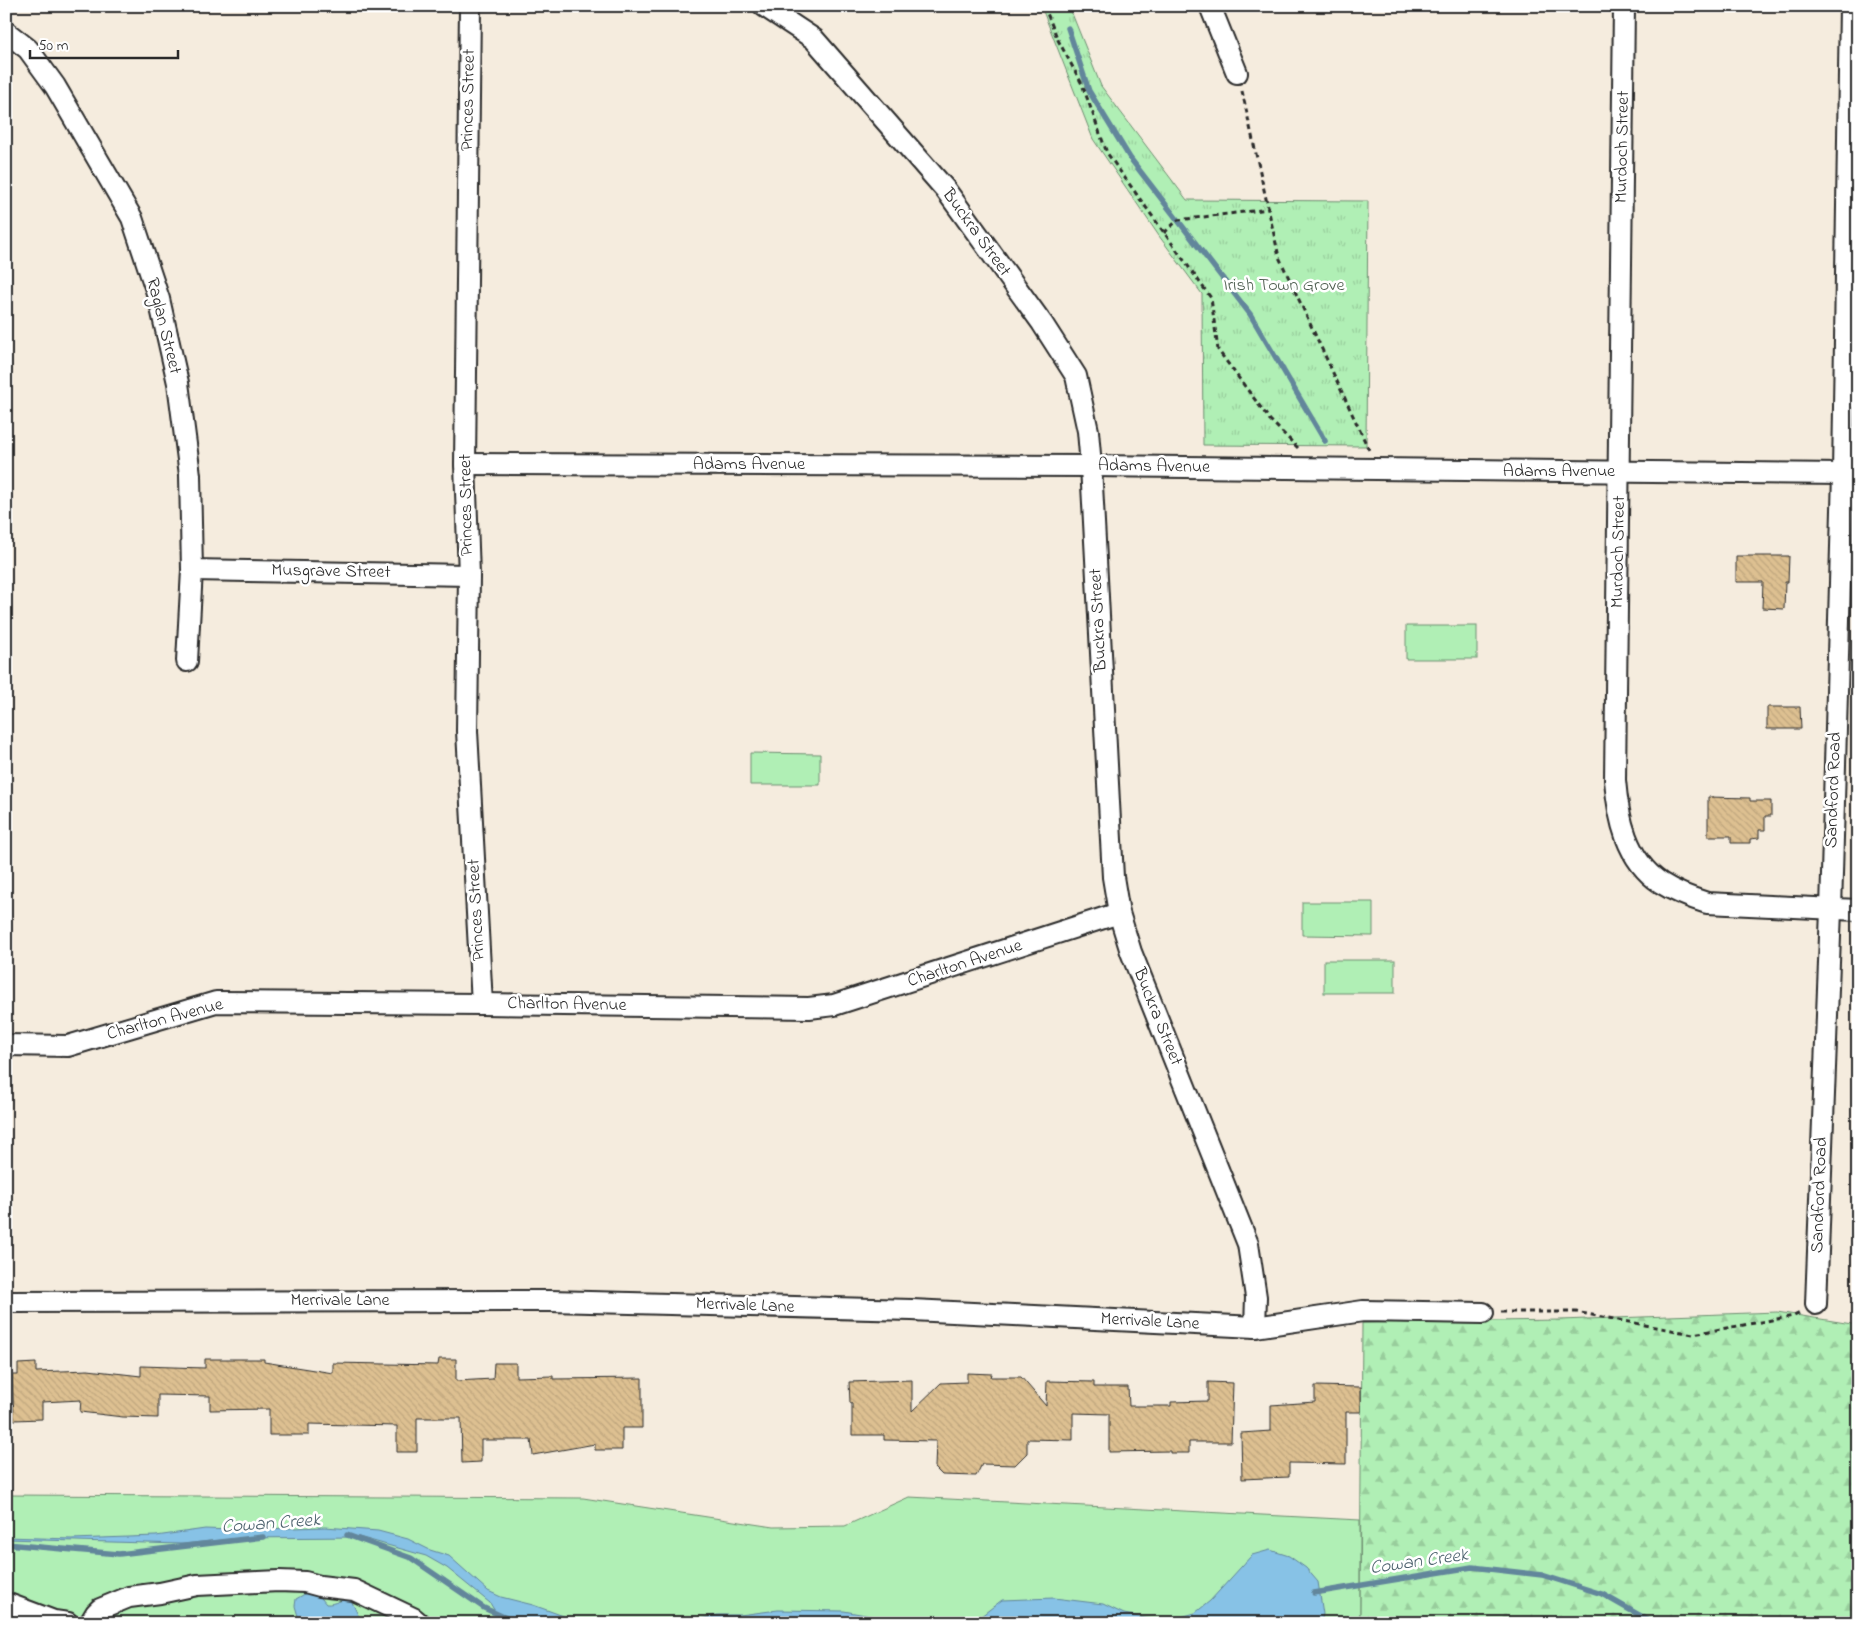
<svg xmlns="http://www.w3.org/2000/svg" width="1864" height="1629" font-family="'Indie Flower',sans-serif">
<defs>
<pattern id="forest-firs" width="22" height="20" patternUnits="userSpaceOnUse" patternTransform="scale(1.25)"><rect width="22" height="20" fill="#b0efb5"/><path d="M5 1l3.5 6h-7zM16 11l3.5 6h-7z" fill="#98cd9c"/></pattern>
<pattern id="park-tufts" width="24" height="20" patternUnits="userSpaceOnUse" patternTransform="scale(1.25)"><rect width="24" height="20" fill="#b0efb5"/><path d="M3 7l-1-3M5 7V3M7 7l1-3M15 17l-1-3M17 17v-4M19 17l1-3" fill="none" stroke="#98cd9c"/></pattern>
<pattern id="building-back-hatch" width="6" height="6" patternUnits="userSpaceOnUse" patternTransform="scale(1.25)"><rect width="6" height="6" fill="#ddc091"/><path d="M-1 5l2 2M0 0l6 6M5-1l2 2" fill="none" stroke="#bea57d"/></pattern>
</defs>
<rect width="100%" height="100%" fill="#f5ecde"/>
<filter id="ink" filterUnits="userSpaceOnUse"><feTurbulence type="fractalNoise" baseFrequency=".02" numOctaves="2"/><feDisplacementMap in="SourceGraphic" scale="10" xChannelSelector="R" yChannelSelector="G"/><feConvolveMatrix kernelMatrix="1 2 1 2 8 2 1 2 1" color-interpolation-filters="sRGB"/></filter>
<g filter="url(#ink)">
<g fill="#b0efb5" stroke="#6e8d70">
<rect x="1406" y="626" width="71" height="33"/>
<polygon points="750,753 820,754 820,785 750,785"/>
<polygon points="1302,902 1373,902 1373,936 1302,935"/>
<rect x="1324" y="960" width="71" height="33"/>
<polygon points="6,1495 583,1498 773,1527 845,1526 909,1497 1360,1520 1360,1623 6,1623"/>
</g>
<polygon fill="url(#forest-firs)" stroke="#6e8d70" points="1777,1312 1858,1325 1858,1623 1360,1623 1362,1323 1560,1320"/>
<polygon fill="url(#park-tufts)" stroke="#6e8d70" points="1041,6 1069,6 1101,86 1187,200 1368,201 1366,446 1203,445 1202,294 1159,236 1093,139"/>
<g fill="#87c2e6" stroke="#62869b">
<polygon points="325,1527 378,1531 408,1539 430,1550 449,1556 488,1591 501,1597 533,1605 583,1623 502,1623 490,1603 447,1568 426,1556 359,1537 241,1538 182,1544 6,1539 6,1537 72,1539 156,1536 205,1529 230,1530"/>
<polygon points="1270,1550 1289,1556 1306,1568 1318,1582 1323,1614 1321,1623 972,1623 1002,1600 1054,1598 1103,1604 1124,1614 1155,1620 1181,1617 1195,1613 1210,1601 1252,1555"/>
<path d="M310,1591L317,1593L326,1604C335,1605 341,1598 351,1600L358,1615L359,1623H300L295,1606L296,1599Z"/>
<polygon points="778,1610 844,1611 908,1623 681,1623 718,1615 740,1615"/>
</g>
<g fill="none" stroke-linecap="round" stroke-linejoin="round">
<g stroke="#62869b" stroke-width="5.5">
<polyline points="1068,28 1089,91 1130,158 1250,314 1325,441"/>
<polyline points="347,1535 411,1558 484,1608 517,1623"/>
<polyline points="6,1544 119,1554 263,1537"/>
<polyline points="1314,1593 1472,1567 1542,1575 1602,1594 1653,1623"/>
</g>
</g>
<g fill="url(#building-back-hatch)" stroke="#2b2b2b">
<polygon points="1736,556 1789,556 1788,582 1785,582 1784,609 1762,608 1763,582 1736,582"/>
<polygon points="1767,707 1800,707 1801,729 1767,729"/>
<polygon points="1708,797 1750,798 1750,801 1771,801 1771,816 1765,816 1765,830 1759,830 1759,838 1750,839 1750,843 1731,843 1731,836 1708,836"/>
<polygon points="205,1359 264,1359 264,1362 333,1373 333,1363 438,1365 439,1359 456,1359 456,1381 493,1379 494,1363 516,1363 516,1377 553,1376 553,1379 642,1378 642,1428 622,1428 622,1450 595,1450 595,1444 533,1455 531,1440 481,1440 481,1462 462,1463 461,1418 417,1418 417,1452 397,1452 397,1426 309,1424 309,1435 269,1435 269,1409 210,1410 210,1396 158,1395 158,1418 123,1417 80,1412 81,1400 42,1402 42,1419 14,1420 12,1375 18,1375 18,1364 36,1363 36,1372 88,1370 141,1376 141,1366 205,1368"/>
<polygon points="967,1373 992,1374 991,1377 1021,1377 1046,1406 1047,1381 1094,1382 1094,1387 1128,1387 1129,1406 1171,1406 1171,1402 1208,1401 1208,1382 1233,1383 1231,1442 1189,1442 1189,1453 1170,1453 1170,1451 1109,1452 1109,1414 1073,1413 1073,1440 1027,1439 1027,1453 1015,1465 982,1464 976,1476 942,1475 935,1468 936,1441 884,1440 884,1435 852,1435 852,1404 850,1403 849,1382 912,1380 912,1411 941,1383 967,1382"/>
<polygon points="1315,1386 1361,1387 1361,1412 1346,1412 1346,1464 1289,1463 1289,1477 1242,1479 1241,1433 1271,1431 1271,1405 1315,1402"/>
</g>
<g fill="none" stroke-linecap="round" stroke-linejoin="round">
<g stroke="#2b2b2b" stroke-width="24">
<g id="minor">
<polyline points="470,6 465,464 469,575 467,731 482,1004"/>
<polyline points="764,6 814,39 945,189 1042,323 1076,376 1088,431 1091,466 1113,877 1119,913 1131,952 1248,1244 1256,1297 1255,1327"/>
<polyline points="1210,6 1237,73"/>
<path d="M1624,6L1615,780C1618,817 1626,860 1661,883C1675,892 1691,898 1707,903L1858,910"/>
<polyline points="6,32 28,49 55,86 132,218 159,299 178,383 190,475 192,570 187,661"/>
<polyline points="465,464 1091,466 1843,474"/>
<polyline points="192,570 469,575"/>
<polyline points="6,1045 68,1046 216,1002 482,1004 809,1008 834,1005 1119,913"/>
<polyline points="6,1302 550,1301 912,1310 1255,1327 1363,1311 1483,1313"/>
<polyline points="1816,1304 1831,910 1843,474 1850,6"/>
<polyline points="6,1603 54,1621 68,1623"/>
<polyline points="90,1623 96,1613 100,1609 129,1597 160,1593 197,1585 279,1581 305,1582 320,1586 354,1590 413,1618 419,1623"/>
</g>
</g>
<g stroke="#2b2b2b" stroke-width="3" stroke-dasharray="5 4" stroke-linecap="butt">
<polyline points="1044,6 1058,40 1082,84 1107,153 1211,298 1218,350 1270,420 1299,449"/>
<polyline points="1242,91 1279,257 1369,450"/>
<polyline points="1164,233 1178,220 1269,209"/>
<polyline points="1501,1312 1576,1312 1693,1334 1794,1316 1800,1313"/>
</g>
<use href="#minor" stroke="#fff" stroke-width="20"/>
</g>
</g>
<g text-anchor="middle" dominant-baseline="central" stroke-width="5" stroke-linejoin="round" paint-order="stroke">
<g font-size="18" fill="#2b2b2b" stroke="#fff">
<text transform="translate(469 100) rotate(-89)">Princes Street</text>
<text transform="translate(1623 147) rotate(-89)">Murdoch Street</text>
<text transform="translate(976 233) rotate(54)">Buckra Street</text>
<text transform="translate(163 326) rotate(76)">Raglan Street</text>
<text x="749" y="465">Adams Avenue</text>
<text transform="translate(1154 467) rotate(1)">Adams Avenue</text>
<text x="1559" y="472">Adams Avenue</text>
<text transform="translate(467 505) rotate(-91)">Princes Street</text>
<text transform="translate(1619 552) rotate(-89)">Murdoch Street</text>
<text transform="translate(331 572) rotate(1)">Musgrave Street</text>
<text transform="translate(1099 620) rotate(-93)">Buckra Street</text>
<text transform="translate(1834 790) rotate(-88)">Sandford Road</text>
<text transform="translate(477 910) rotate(-93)">Princes Street</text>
<text transform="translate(965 964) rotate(-18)">Charlton Avenue</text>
<text transform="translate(567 1005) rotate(1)">Charlton Avenue</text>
<text transform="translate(1157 1017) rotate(68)">Buckra Street</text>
<text transform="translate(165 1020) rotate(-15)">Charlton Avenue</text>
<text transform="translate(1820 1195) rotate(-88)">Sandford Road</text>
<text x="340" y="1301">Merrivale Lane</text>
<text transform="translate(745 1306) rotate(2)">Merrivale Lane</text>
<text transform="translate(1150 1322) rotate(3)">Merrivale Lane</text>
</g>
<g font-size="18" fill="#4c5c4e" stroke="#fff">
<text x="1284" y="286">Irish Town Grove</text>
</g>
<g font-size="19" font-style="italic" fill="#4b606c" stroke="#fff">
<text transform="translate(271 1524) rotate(-4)">Cowan Creek</text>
<text transform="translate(1419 1562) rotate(-8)">Cowan Creek</text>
</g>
</g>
<rect width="1864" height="1629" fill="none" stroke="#fff" stroke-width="25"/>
<rect x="12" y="12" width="1839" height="1604" fill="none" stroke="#2b2b2b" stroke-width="2" filter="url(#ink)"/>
<path d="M30 50v8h148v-8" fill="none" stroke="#2b2b2b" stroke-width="2.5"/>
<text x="38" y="50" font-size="15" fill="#2b2b2b" stroke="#ffffff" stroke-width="4" paint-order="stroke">50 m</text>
</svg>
